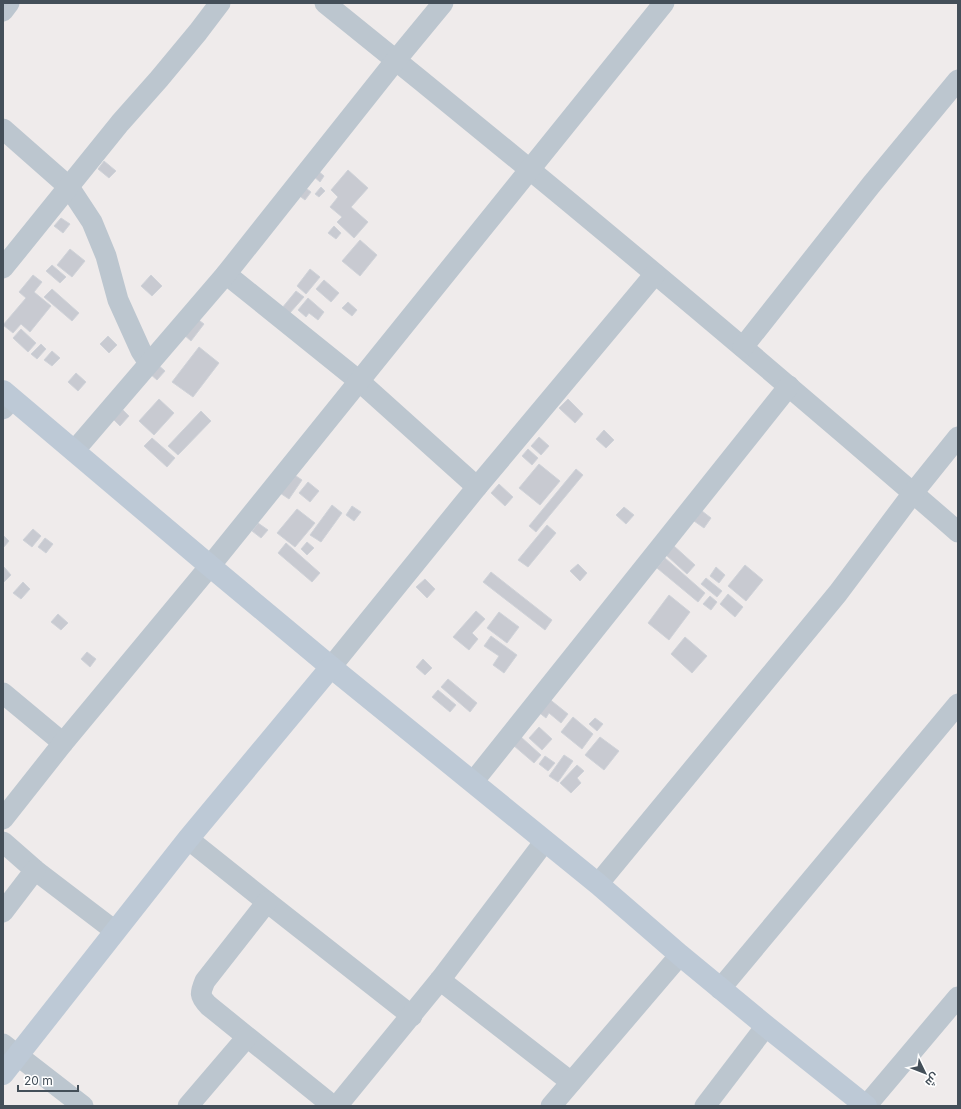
<svg xmlns="http://www.w3.org/2000/svg" width="961" height="1109" font-family="Inter,Cairo,sans-serif">
<rect width="100%" height="100%" fill="#efebeb"/>
<g fill="#c8cad1" stroke="#cfd2d8">
<polygon points="104,161 116,171 109,178 98,169"/>
<polygon points="317,170 324,176 320,182 312,175"/>
<polygon points="348,170 368,188 351,207 368,222 354,238 337,222 342,217 330,207 338,197 331,190"/>
<polygon points="303,186 311,192 305,200 297,194"/>
<polygon points="321,187 325,191 319,197 315,194"/>
<polygon points="61,218 70,224 63,233 54,226"/>
<polygon points="334,226 341,233 336,239 328,233"/>
<polygon points="360,240 377,255 360,276 342,261"/>
<polygon points="70,249 85,261 72,277 57,265"/>
<polygon points="52,265 66,277 60,283 46,271"/>
<polygon points="310,269 320,277 306,294 297,286"/>
<polygon points="33,275 42,282 34,292 51,306 30,332 21,324 13,333 3,325 26,298 19,292"/>
<polygon points="151,275 162,286 152,296 141,286"/>
<polygon points="324,280 339,293 331,302 316,289"/>
<polygon points="52,289 79,313 72,321 44,297"/>
<polygon points="296,291 304,297 289,314 282,308"/>
<polygon points="308,298 324,312 318,320 309,313 306,317 298,310"/>
<polygon points="348,302 357,310 352,316 342,308"/>
<polygon points="196,318 204,324 191,341 183,334"/>
<polygon points="21,329 36,343 28,352 13,338"/>
<polygon points="108,336 117,345 109,353 100,344"/>
<polygon points="41,344 46,349 37,359 31,354"/>
<polygon points="199,347 219,363 193,397 172,382"/>
<polygon points="52,351 60,358 52,366 44,360"/>
<polygon points="157,364 165,371 157,380 149,373"/>
<polygon points="76,373 86,382 78,391 68,382"/>
<polygon points="159,399 174,413 154,435 139,421"/>
<polygon points="568,399 583,414 575,423 559,408"/>
<polygon points="123,410 129,416 120,426 113,419"/>
<polygon points="201,411 211,421 178,455 168,446"/>
<polygon points="604,430 614,440 606,448 596,439"/>
<polygon points="539,437 549,446 541,455 531,446"/>
<polygon points="152,438 175,458 167,467 144,446"/>
<polygon points="528,449 538,458 532,465 522,456"/>
<polygon points="539,464 560,481 540,505 519,488"/>
<polygon points="576,469 583,475 536,532 529,526"/>
<polygon points="293,474 302,480 289,499 280,493"/>
<polygon points="308,482 319,491 310,502 299,493"/>
<polygon points="499,484 513,497 505,506 491,493"/>
<polygon points="332,505 342,513 321,542 310,535"/>
<polygon points="352,506 361,512 354,521 346,515"/>
<polygon points="624,507 634,515 626,524 616,515"/>
<polygon points="297,509 315,523 295,547 277,533"/>
<polygon points="702,511 711,518 704,528 694,521"/>
<polygon points="258,523 268,530 261,538 252,531"/>
<polygon points="547,525 556,533 528,567 518,560"/>
<polygon points="33,529 41,536 32,547 23,540"/>
<polygon points="3,535 9,541 3,548"/>
<polygon points="45,538 53,544 46,553 38,547"/>
<polygon points="307,542 314,548 307,555 301,549"/>
<polygon points="286,543 320,573 312,582 278,553"/>
<polygon points="674,546 695,565 687,574 666,555"/>
<polygon points="665,558 705,593 698,602 657,568"/>
<polygon points="578,564 587,573 580,581 570,571"/>
<polygon points="745,565 763,580 746,601 728,586"/>
<polygon points="4,567 11,575 3,583 3,569"/>
<polygon points="716,567 725,575 719,583 710,576"/>
<polygon points="491,572 552,620 545,630 483,582"/>
<polygon points="706,578 722,591 717,597 701,584"/>
<polygon points="425,579 435,589 427,598 416,587"/>
<polygon points="23,582 30,589 21,599 13,593"/>
<polygon points="728,594 743,607 735,617 720,604"/>
<polygon points="669,595 690,612 669,640 648,623"/>
<polygon points="710,596 717,602 711,610 703,604"/>
<polygon points="476,611 485,619 472,633 478,639 469,650 453,637"/>
<polygon points="499,612 519,627 507,643 487,628"/>
<polygon points="58,614 68,623 61,630 51,622"/>
<polygon points="491,636 517,655 504,673 493,665 499,656 484,646"/>
<polygon points="685,637 707,656 692,673 671,654"/>
<polygon points="87,652 96,659 90,667 81,659"/>
<polygon points="423,659 432,668 425,675 416,667"/>
<polygon points="448,679 477,703 470,712 441,687"/>
<polygon points="438,690 456,705 450,712 432,697"/>
<polygon points="548,698 568,714 561,723 549,713 546,718 537,711"/>
<polygon points="573,717 593,734 582,749 561,732"/>
<polygon points="595,718 603,724 597,731 589,724"/>
<polygon points="539,727 552,739 542,750 529,738"/>
<polygon points="521,737 541,755 534,763 513,745"/>
<polygon points="600,737 619,751 604,770 585,755"/>
<polygon points="564,755 573,761 558,782 549,776"/>
<polygon points="545,756 555,763 548,771 539,764"/>
<polygon points="577,765 584,771 577,778 581,783 571,793 560,783"/>
</g>
<g fill="none" stroke-linecap="round" stroke-linejoin="round">
<g stroke="#bcc6cf" stroke-width="21">
<path d="M325,3C539,175 750,351 958,532"/>
<polyline points="3,11 9,3"/>
<polyline points="3,129 69,187 92,222 106,256 118,300 141,351 149,363"/>
<polyline points="3,268 120,123 159,79 198,32 220,3"/>
<polyline points="226,274 359,381 477,487"/>
<polyline points="743,347 871,185 958,80"/>
<polyline points="3,409 12,399"/>
<polyline points="74,451 226,274 396,60 443,3"/>
<polyline points="331,667 477,487 655,274"/>
<polyline points="3,693 63,743"/>
<polyline points="473,782 789,386"/>
<polyline points="3,819 63,743 210,566 664,3"/>
<polyline points="188,839 267,902 412,1016"/>
<polyline points="3,842 35,870 115,931"/>
<polyline points="598,884 838,593 913,493 958,437"/>
<path d="M267,902L205,981C200,993 199,996 209,1006L333,1106"/>
<polyline points="3,912 35,870"/>
<polyline points="440,980 571,1082"/>
<polyline points="720,989 958,704"/>
<polyline points="3,1044 83,1106"/>
<polyline points="188,1106 247,1037"/>
<polyline points="337,1106 440,980 545,841"/>
<polyline points="551,1106 680,955"/>
<polyline points="705,1106 766,1026"/>
<polyline points="866,1106 958,997"/>
</g>
<g stroke="#bdc9d6" stroke-width="22">
<polyline points="3,391 210,566 331,667 598,884 680,955 766,1026 866,1106"/>
<polyline points="3,1074 188,839 331,667"/>
</g>
</g>
<rect width="961" height="1109" fill="none" stroke="#444f59" stroke-width="8"/>
<g transform="translate(925 1073) rotate(133)" stroke="#ffffff" stroke-width="3" paint-order="stroke">
<path d="M0-3L7 15L0 10L-7 15Z" fill="#444f59"/>
<text y="-6" font-size="11" font-weight="bold" text-anchor="middle" fill="#444f59">ش</text>
</g>
<path d="M18 1085v6h60v-6" fill="none" stroke="#444f59" stroke-width="2"/>
<text x="24" y="1085" font-size="12" fill="#444f59" stroke="#ffffff" stroke-width="3" paint-order="stroke">20 m</text>
</svg>
